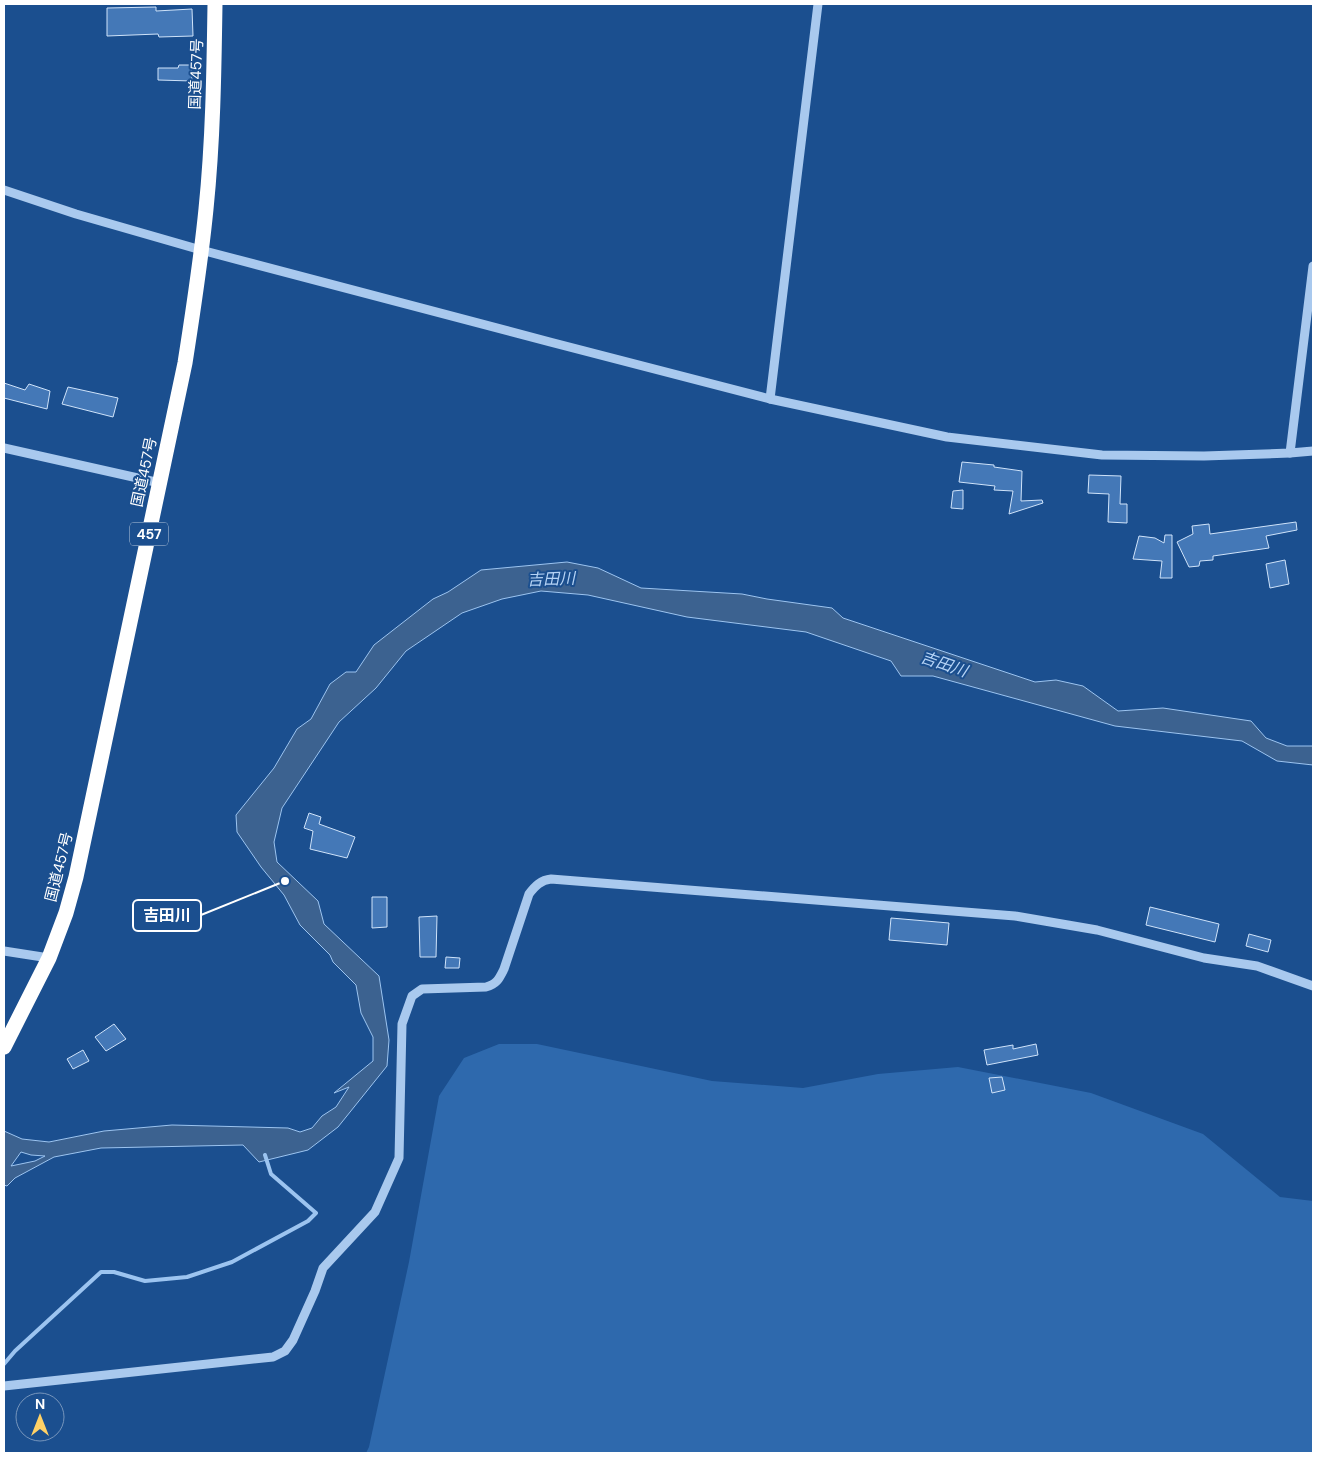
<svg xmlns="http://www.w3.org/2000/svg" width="1317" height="1457" font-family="'DM Sans','Noto Sans JP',sans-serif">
<rect width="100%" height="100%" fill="#1b4f8f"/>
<polygon fill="#2e69ad" points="499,1044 537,1044 712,1081 803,1088 878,1074 958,1067 1091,1093 1203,1134 1280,1197 1313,1201 1313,1453 366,1453 369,1447 409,1262 439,1096 464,1058"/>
<path fill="#3c6290" stroke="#9cc4f0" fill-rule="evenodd" d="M567,562L598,568L641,588L742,594L767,599L832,608L843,618L1035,682L1056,680L1083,686L1118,711L1163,708L1251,721L1266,738L1287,746H1313V765L1277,761L1242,741L1115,726L933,676H901L891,661L806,632L687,617L588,595L541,591L502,599L462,613L406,651L376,688L339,722L282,808L274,842L277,862L318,901L324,924L379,976L389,1040L387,1066L338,1127L308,1150L259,1162L243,1145L101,1148L54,1157L15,1178L7,1186L4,1185V1131L22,1139L49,1142L104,1131L172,1125L288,1128L300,1132L312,1128L322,1116L336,1107L349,1087L334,1093L373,1061V1037L361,1013L356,985L333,962L330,955L300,925L284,895L261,867L237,832L236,815L274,768L297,729L311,719L330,684L346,672H356L374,645L433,599L448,592L481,570ZM21,1152L31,1155L45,1156L35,1161L11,1166Z"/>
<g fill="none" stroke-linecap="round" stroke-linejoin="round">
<polyline stroke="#9cc4f0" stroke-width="4" points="4,1364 15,1351 101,1272 114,1272 145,1281 187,1277 232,1262 308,1221 316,1213 271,1174 265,1155"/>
</g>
<g fill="#4478b7" stroke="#cfe3fa">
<polygon points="156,7 156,11 192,9 193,36 159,37 158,34 107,36 107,8"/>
<polygon points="179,65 191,65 192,81 158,80 158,68 178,68"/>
<polygon points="4,383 25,390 29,384 50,391 47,409 4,398"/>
<polygon points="68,387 118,398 113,417 62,404"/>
<polygon points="962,462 994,465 994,467 1022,471 1021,501 1042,500 1043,503 1009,514 1013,491 994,490 995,486 959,482"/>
<polygon points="1089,475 1121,476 1120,504 1127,504 1127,523 1108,522 1109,494 1088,493"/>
<polygon points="963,490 963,509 951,508 953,491"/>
<polygon points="1296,522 1297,530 1266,536 1269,548 1213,556 1213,560 1200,561 1199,566 1189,567 1177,542 1193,534 1192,526 1209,524 1210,534"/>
<polygon points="1165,535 1172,535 1172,578 1160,578 1162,561 1133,559 1139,536 1155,538 1164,543"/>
<polygon points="1285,560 1289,584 1270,588 1266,564"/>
<polygon points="309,813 321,817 319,824 355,837 347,858 310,849 313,831 304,828"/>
<polygon points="372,897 387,897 387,927 372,928"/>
<polygon points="1150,907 1219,924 1215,942 1146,925"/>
<polygon points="437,916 436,957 420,957 419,917"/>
<polygon points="891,918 949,923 947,945 889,940"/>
<polygon points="1249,934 1271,940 1268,952 1246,946"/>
<polygon points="446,957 460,958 459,968 445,968"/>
<polygon points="114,1024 126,1039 106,1051 95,1037"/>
<polygon points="1036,1044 1038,1055 987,1065 984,1050 1013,1045 1013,1049"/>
<polygon points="83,1050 89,1061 73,1069 67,1059"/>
<polygon points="1002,1077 1005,1090 992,1093 989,1078"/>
</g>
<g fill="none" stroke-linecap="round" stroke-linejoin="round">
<g stroke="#a9c9ee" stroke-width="9">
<polyline points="4,190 76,214 201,250 550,342 770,399 947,437 1102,455 1204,456 1290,453 1313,451"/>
<polyline points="770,399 818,4"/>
<polyline points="4,448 160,483"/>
<polyline points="1290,453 1313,266"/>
<polyline points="4,951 49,958"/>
<path d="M4,1386L273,1357L285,1351L293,1340L315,1291L323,1268L375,1212L399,1158L402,1024L412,996L422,989L486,987C497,984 499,979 504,969L529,894C535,886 541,880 551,879L1015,916L1097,930L1204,958L1257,966L1313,986"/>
</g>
<path stroke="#fff" stroke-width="15" d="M4,1047L49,958L66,913L76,877L185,363C193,312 201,260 206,209C213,141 214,72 215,4"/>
</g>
<g text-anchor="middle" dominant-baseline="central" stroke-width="4" stroke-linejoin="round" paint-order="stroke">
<rect fill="#1b4f8f" stroke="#bbcadd" stroke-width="1" x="130" y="522.5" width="38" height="23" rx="4"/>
<g font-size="14" font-weight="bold" fill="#fff">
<text x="149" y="534">457</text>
</g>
<g font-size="15" fill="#fff" stroke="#1b4f8f">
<text transform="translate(196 74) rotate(-88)">国道457号</text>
<text transform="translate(144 472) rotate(-78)">国道457号</text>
<text transform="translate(59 867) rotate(-76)">国道457号</text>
</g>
<g font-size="16" font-style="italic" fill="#b5d3f5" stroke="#1b4f8f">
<text transform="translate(551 579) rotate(-2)">吉田川</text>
<text transform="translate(944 664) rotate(19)">吉田川</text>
</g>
</g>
<path fill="none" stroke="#fff" stroke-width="2" d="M285 881L201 915"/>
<circle fill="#fff" stroke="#1b4f8f" stroke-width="2" cx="285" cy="881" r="5"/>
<rect fill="#1b4f8f" stroke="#fff" stroke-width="2" x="133" y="900" width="68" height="31" rx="5"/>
<g font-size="16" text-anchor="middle" font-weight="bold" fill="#fff">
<text x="167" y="921">吉田川</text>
</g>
<rect width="1317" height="1457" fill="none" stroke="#ffffff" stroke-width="10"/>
<g transform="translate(40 1417)"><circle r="24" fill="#1b4f8f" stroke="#7695bc"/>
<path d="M0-4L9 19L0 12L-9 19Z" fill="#ffd166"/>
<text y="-8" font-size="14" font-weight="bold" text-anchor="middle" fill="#ffffff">N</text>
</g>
</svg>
